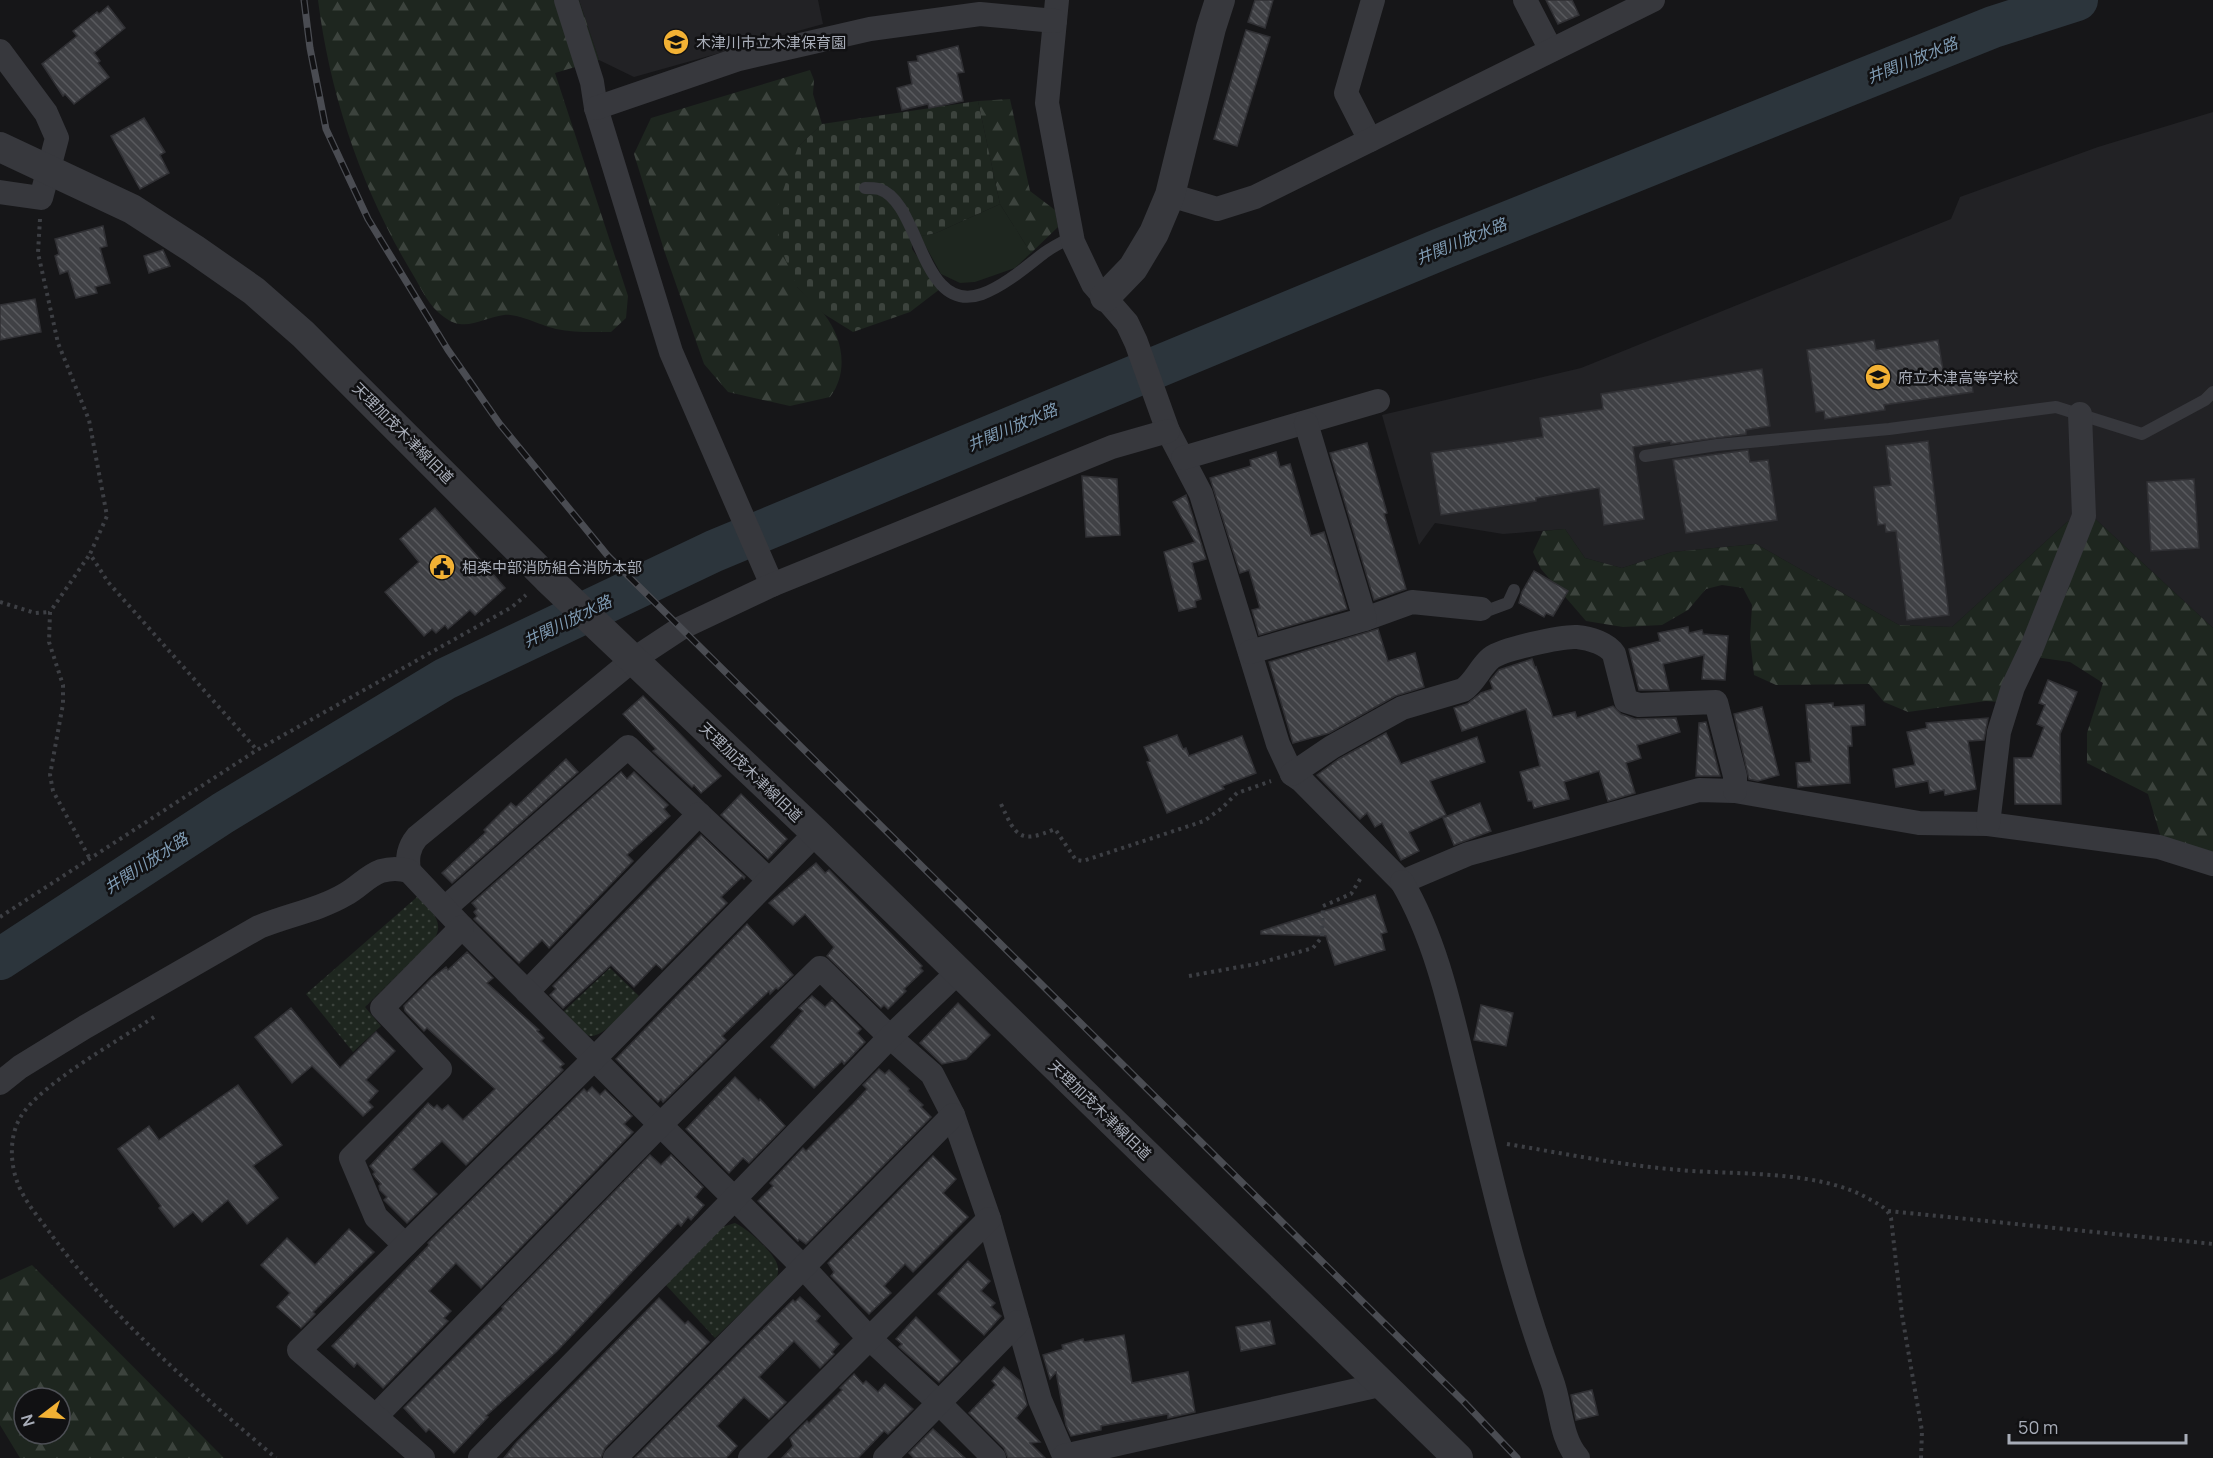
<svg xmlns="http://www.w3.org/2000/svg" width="2213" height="1458" font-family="Manrope,'Noto Sans JP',sans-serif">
<defs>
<pattern id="forest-firs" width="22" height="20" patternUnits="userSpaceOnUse" patternTransform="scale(1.5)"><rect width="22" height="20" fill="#1e261f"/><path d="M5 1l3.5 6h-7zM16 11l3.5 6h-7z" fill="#3c433d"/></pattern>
<pattern id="cemetery-stones" width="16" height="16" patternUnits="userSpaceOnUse" patternTransform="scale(1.5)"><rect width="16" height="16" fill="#1e261f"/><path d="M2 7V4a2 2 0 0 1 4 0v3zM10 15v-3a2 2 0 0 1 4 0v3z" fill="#3c433d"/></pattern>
<pattern id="park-dots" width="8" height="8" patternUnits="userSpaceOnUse" patternTransform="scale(1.5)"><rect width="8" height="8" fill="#1e261f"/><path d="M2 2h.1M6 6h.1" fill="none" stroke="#3c433d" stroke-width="1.8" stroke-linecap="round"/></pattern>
<pattern id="building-back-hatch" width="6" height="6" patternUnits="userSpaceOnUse" patternTransform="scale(1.5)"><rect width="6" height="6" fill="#404145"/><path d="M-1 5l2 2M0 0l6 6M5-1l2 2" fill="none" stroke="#595a5e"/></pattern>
</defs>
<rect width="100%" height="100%" fill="#161618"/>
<g fill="#222225">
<polygon points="579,0 818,0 823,24 634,77 599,60"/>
<polygon points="2213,112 2213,628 2091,515 2067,522 1952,627 1899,625 1756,544 1672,552 1622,568 1585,558 1565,529 1503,534 1435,523 1419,545 1382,415 1581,368 1951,219 1960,197 2098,147"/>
</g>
<polygon fill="#1e261f" points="1000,204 1031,253 1015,268 975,282 960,283 941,274 920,236 936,233"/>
<g fill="url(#forest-firs)" fill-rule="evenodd">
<path d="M318,0H579L599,60L555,73L628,296L626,318L611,332C593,332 574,333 556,329C542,326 517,313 504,315C482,318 465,333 444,317C429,307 421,288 412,273C362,190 330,96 318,0Z"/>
<path d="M810,70L814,80L813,94L822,124L798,147L797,287C806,296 816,304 824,314C843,338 849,372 830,397L790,406L728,392L704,364L664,250L634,154L651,118Z"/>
<polygon points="1010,99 1030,191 1055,210 1058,227 1031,253 1000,204 978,101"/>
<polygon points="2091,515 2213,628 2213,857 2162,841 2148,794 2087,763 2087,733 2103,683 2070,662 2035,657"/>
<polygon points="2072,520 1998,702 1986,701 1908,712 1884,702 1869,684 1776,685 1754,675 1750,638 1752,605 1743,588 1722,585 1706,589 1688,610 1662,625 1623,627 1586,621 1541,569 1533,552 1543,531 1565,529 1585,558 1622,568 1672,552 1756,544 1899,625 1952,627 2067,522"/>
<path d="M32,1265L224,1458H20L0,1425V1280ZM24,1398H60V1434H24Z"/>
</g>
<polygon fill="url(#cemetery-stones)" points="978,101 1000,204 936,233 912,238 912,249 940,289 910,312 853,332 824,314 797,287 780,246 776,211 798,147 822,124"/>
<g fill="url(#park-dots)">
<path d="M417,897C429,909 445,920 435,938L365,1007L381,1026L353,1052L306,994Z"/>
<path d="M610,968L639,996C629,1006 602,1042 587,1035C578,1031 570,1020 562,1013Z"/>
<path d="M735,1223C747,1228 773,1252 777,1264C779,1270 778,1274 776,1279L715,1338L665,1284L722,1227Z"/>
</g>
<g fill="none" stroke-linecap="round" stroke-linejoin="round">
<polyline stroke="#2c353c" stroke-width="42" points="0,959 223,813 445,679 714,551 1441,249 1993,27 2077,0"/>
</g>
<g fill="url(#building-back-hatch)" stroke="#303034" stroke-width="1.5">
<polygon points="1255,0 1273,0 1265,28 1248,22"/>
<polygon points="1546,0 1572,0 1579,15 1558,24"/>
<polygon points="108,6 125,28 94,53 100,61 98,63 109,77 74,104 65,94 63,96 42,64 77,36 73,31 97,12 99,14"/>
<polygon points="1246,30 1270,37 1237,146 1214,139"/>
<polygon points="958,46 964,72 957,73 963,101 929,108 928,104 902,110 897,88 912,84 908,62 918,61 917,56"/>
<polygon points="144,118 165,152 160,155 169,173 140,189 111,136"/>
<polygon points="103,226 107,246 100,248 110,283 95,287 97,293 76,298 68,271 60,274 55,256 59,254 55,239"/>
<polygon points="163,250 170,266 149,273 144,256"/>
<polygon points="35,299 41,332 0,340 0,305"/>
<polygon points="1874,340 1876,350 1938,340 1944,376 1970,372 1973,392 1884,405 1885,410 1825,419 1824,411 1816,412 1807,350"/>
<polygon points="1762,369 1770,426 1746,430 1746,434 1671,444 1671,441 1633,447 1644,519 1604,525 1599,488 1536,498 1536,501 1441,515 1431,453 1543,437 1540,418 1603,409 1601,394"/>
<polygon points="1928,441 1949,615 1907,620 1896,531 1886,532 1885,524 1878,525 1874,487 1891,485 1886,446"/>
<polygon points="1367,443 1387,513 1384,514 1406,589 1374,600 1330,453"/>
<polygon points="1748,450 1750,462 1768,460 1777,520 1686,533 1673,460"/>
<polygon points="1276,452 1280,467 1290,464 1311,536 1324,532 1347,609 1259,635 1252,610 1260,608 1249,570 1240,573 1210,478 1251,466 1250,460"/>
<polygon points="1082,476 1117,479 1120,535 1086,537"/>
<polygon points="2194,479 2199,548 2151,551 2147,482"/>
<polygon points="1186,495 1206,559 1192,563 1201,599 1195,601 1196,607 1179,611 1164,552 1195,542 1173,502"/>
<polygon points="435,508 505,588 475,615 470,610 448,629 445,625 436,633 432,629 424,636 385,592 419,562 400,539"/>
<polygon points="1534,571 1568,591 1553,616 1546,613 1544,617 1519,603 1522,592"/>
<polygon points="1688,627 1689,633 1702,630 1703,634 1728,636 1725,680 1702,679 1704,655 1663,664 1669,690 1639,690 1629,649 1660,641 1658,633"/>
<polygon points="1378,629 1388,661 1415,653 1424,687 1395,696 1329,733 1293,743 1269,662"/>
<polygon points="1532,659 1535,668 1536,667 1553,717 1575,712 1577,718 1613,706 1621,714 1635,719 1676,718 1680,732 1637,745 1641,758 1626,763 1635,793 1608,801 1599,771 1564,782 1569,799 1534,808 1532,801 1528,801 1520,772 1540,766 1526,709 1462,731 1454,708 1467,704 1481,693 1493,689 1490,681 1499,670"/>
<polygon points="2048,680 2077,692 2060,734 2061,804 2015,804 2014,758 2032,758 2044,727 2037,724 2045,705 2039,703"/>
<polygon points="643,696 721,776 701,793 694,785 692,787 653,751 656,749 623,714"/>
<polygon points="1833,703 1833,707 1864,705 1865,725 1851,726 1852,746 1848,746 1850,783 1798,787 1796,763 1811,762 1806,705"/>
<polygon points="1762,707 1779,775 1758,781 1749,779 1734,714"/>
<polygon points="1988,718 1984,740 1968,741 1976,789 1945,795 1944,790 1930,793 1928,781 1896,787 1893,769 1915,765 1907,732 1927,728 1926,723"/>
<polygon points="1706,722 1720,776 1696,776 1699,723"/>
<polygon points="1386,733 1401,764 1477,737 1485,762 1430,781 1446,815 1409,832 1419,851 1401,860 1382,823 1375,827 1367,813 1360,819 1317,775 1339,759"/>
<polygon points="1177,735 1183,749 1186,748 1189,756 1242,736 1256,773 1222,786 1224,789 1167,813 1147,762 1150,761 1144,747"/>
<polygon points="566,759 578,772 452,883 442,873 486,832 484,830 511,803 516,807"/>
<polygon points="621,772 627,779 634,772 668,805 664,809 670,816 627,855 633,861 549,948 542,940 519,963 474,919 477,916 474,912 477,909 472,903"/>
<polygon points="741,794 787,839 768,859 721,815"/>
<polygon points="1480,803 1491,831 1454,845 1443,818"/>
<polygon points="701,835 745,877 744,879 742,877 721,897 727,903 662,969 656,964 634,987 611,965 563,1008 550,995 556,989 553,986"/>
<polygon points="816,863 825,873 829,870 922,966 920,968 923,971 904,989 906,991 888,1009 884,1005 881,1008 827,956 834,947 805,914 793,925 769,903"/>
<polygon points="1375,895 1387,932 1381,934 1385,950 1335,965 1326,936 1261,934 1261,931"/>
<polygon points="747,924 793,975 778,989 776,988 770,994 769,991 748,1011 722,1036 726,1040 712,1054 663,1102 661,1099 658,1102 616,1059"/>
<polygon points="467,952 493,978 487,983 539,1030 537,1031 544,1038 541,1041 564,1064 560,1067 563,1070 466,1165 442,1141 412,1169 437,1194 407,1223 384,1200 387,1197 380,1190 379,1186 381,1184 375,1177 373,1174 375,1172 370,1166 428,1103 434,1108 437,1105 442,1110 448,1105 463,1120 495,1089 427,1028 424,1031 405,1011 404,1006 432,978 446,967 448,970"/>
<polygon points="812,996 825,1007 832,1000 861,1029 857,1033 865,1042 844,1064 842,1061 814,1088 771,1047 803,1011 799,1008"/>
<polygon points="958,1003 990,1035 966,1059 942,1064 920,1043"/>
<polygon points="1481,1005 1513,1013 1506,1046 1474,1040"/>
<polygon points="291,1008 340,1068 376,1032 395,1051 366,1080 378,1091 368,1102 373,1107 363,1116 312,1066 292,1083 255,1037"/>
<polygon points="879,1069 885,1074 889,1070 909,1089 908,1091 923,1105 921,1107 931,1117 806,1244 799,1239 798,1241 758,1201 773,1186 770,1183 803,1148 806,1151 854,1103 867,1089 863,1085"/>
<polygon points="735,1077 759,1101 760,1099 785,1126 749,1163 743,1158 729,1173 686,1129"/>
<polygon points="238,1085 282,1145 253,1166 278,1198 247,1224 228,1200 202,1222 193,1212 174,1227 159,1208 161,1206 118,1149 149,1126 159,1140"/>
<polygon points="592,1087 600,1095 605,1090 632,1116 624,1124 633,1132 481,1288 456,1263 429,1291 451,1311 444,1318 448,1321 383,1388 357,1363 354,1367 332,1346 429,1245 428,1243 584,1089 587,1092"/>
<polygon points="650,1155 661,1165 671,1155 703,1187 695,1197 704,1205 691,1220 688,1217 681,1226 678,1223 557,1351 486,1416 488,1417 454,1453 429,1429 426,1432 404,1408 503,1309 502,1307"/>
<polygon points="933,1156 956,1179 943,1193 968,1217 913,1272 905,1264 884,1286 891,1293 869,1314 831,1276 834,1272 828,1263"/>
<polygon points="349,1229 374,1252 313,1312 315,1314 301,1328 277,1307 290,1293 261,1265 287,1238 315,1265"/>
<polygon points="968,1261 990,1281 981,1291 995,1303 991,1307 1001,1316 984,1335 938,1294"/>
<polygon points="800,1297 820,1316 816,1321 839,1344 832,1352 834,1354 820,1368 794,1341 759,1377 786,1402 769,1419 744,1397 717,1426 737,1446 726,1458 635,1458 741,1351 793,1300 795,1302"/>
<polygon points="659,1298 685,1324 688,1321 709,1342 605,1448 601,1458 504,1458 516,1443"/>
<polygon points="916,1317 960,1361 939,1382 899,1347 902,1344 896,1339"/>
<polygon points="1270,1321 1275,1344 1241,1351 1236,1327"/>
<polygon points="1124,1335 1132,1383 1188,1372 1195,1412 1168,1418 1168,1414 1101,1426 1101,1430 1071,1436 1066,1425 1056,1372 1050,1379 1043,1355 1063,1349 1062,1345 1083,1339 1084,1342"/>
<polygon points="1004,1367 1020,1381 1027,1405 1016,1418 1040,1442 1030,1443 1045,1458 1008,1458 1004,1448 969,1413 996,1385 992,1381"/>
<polygon points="854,1374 863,1384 866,1381 878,1392 885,1384 913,1409 888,1434 884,1431 858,1458 782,1458 793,1446 790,1438 807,1421 809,1423 842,1390 840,1388"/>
<polygon points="1592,1390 1598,1415 1576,1420 1571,1395"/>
<polygon points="933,1429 965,1458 914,1458 909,1453"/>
</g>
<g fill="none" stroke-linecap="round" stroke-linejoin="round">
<g stroke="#3d3f44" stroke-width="4" stroke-dasharray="3 4.5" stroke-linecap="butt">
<polyline points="40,219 38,253 58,343 89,420 107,516 90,554 108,582 257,750"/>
<polyline points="0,602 35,613 50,612"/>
<path d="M1001,804C1016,837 1020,844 1055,829L1076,860L1083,861L1204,821L1222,808L1237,793L1271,781"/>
<polyline points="89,857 53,791 50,775 63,704 63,685 49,642 50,612 90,554"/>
<polyline points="0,917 257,750 512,607 526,595"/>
<polyline points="1189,976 1256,964 1313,948 1322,937 1323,906 1351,894 1362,876"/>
<path d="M154,1017C121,1039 37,1086 20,1118C9,1137 10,1164 18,1184C26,1204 41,1220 53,1237C116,1322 196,1390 276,1458"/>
<path d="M1507,1144C1561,1153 1615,1164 1669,1169C1732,1176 1817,1168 1871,1200C1880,1205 1887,1208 1891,1218L1902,1315L1922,1431L1921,1458"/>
<polyline points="1888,1211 2213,1244"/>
</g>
<g stroke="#37383d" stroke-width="12">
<path d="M865,188C869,188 875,188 879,189C921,202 920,316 982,294C1004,286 1026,267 1044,253C1052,247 1062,242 1072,237"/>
<polyline points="1645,456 1717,445 1889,429 2056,407 2142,434 2205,400 2213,392"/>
<polyline points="1481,609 1489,610 1508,603 1514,590"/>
</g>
<g stroke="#37383d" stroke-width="24">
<polyline points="566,0 592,82 596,108 671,352 772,585"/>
<polyline points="1057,0 1047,103 1073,242 1093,284 1127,323 1136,342 1168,431 1201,494 1278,744 1292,774 1302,781 1402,882 1468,854 1699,790 1735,791 1919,823 1988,824 2159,847 2213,864"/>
<polyline points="1525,0 1551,50"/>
<polyline points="0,51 46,113 57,138 41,198 0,192"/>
<polyline points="596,108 739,59 870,29 980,14 1055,21"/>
<polyline points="1370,140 1346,93 1373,0"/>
<polyline points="1170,195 1217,209 1255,197 1653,0"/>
<polyline points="1183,458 1378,401"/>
<polyline points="1365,619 1412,602 1481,609"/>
<polyline points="1250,652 1365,619 1306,423"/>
<path d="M1292,774L1332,747L1402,708L1463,690C1475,682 1480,667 1491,658C1503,649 1562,636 1577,637C1590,638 1608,644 1614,654L1626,701L1639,705L1716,702L1735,776V791"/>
<polyline points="1988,824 1999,732 2013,687 2032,647 2084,516 2080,414"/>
<path d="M409,871C407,858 408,848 417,837L634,659L681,628L772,585L1112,447L1168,431"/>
<path d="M1402,882C1439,945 1453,1021 1471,1093C1494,1190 1517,1288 1552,1381C1561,1405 1560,1438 1578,1458"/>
<polyline points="445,908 628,747 769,880"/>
<polyline points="527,992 699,814"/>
<path d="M0,1083L20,1067L85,1027L259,927C288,915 319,910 346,894C359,887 367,876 381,871C391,868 399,868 409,871L462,927L804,1268L869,1338L939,1403L994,1458"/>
<polyline points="405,1245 376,1217 351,1158 440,1069 382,1008 462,927"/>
<polyline points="376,1416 660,1125 820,968 890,1037 932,1074 953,1115 989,1219 1040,1400 1065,1458"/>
<polyline points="1064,1456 1384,1384"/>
<polyline points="423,1458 299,1350 594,1059 816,833"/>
<polyline points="480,1458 734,1199 890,1037 958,972"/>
<polyline points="615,1458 953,1115"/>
<polyline points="750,1458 989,1219"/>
<polyline points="885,1458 1018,1322"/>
</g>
<g stroke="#37383d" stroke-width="30">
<polyline points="0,147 132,209 194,249 254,291 303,334 547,578 816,833 1458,1458"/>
<polyline points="1105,297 1133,268 1154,233 1170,195 1211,28 1220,0"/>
</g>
<g stroke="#4a4c52" stroke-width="7">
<polyline id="rail" points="304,0 310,48 326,129 368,219 448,350 499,423 608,556 1464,1402 1517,1458"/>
</g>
<use href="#rail" stroke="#111113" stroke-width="4.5" stroke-dasharray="14" stroke-linecap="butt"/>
</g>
<defs>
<g id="school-disc" transform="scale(1.35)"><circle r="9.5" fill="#f2b134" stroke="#111113"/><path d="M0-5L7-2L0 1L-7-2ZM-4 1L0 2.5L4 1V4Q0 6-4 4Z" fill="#111"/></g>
<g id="civic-disc" transform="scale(1.35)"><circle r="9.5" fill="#f2b134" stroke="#111113"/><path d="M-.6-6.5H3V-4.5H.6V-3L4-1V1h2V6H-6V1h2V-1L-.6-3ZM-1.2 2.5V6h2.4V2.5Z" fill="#111"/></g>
</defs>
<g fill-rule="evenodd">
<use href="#school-disc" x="676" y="42"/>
<use href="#school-disc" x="1878" y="377"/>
<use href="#civic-disc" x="442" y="567"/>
</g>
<g text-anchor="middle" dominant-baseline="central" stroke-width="5" stroke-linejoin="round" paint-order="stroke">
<g font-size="15" fill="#a8adb8" stroke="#111113" text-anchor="start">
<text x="696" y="42">木津川市立木津保育園</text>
<text x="1898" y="377">府立木津高等学校</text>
<text x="462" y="567">相楽中部消防組合消防本部</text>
</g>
<g font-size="15" fill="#a8adb8" stroke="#111113">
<text transform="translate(403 433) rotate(45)">天理加茂木津線旧道</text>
<text transform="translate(751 772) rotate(44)">天理加茂木津線旧道</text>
<text transform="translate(1100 1110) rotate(44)">天理加茂木津線旧道</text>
</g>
<g font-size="16" font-style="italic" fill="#7f9bb3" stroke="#111113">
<text transform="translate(1912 60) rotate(-22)">井関川放水路</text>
<text transform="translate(1461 241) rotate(-22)">井関川放水路</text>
<text transform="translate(1012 427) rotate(-23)">井関川放水路</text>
<text transform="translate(567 621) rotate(-26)">井関川放水路</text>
<text transform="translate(146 863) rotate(-33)">井関川放水路</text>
</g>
</g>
<g transform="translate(42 1416) rotate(253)"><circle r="28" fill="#111113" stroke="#4d4f55" stroke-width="1.5"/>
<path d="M0-4.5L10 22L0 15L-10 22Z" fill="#f2b134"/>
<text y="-9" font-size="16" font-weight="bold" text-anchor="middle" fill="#a8adb8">N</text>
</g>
<path d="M2009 1434v9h177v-9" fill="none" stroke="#a8adb8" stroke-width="3"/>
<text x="2018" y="1434" font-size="18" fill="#a8adb8" stroke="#111113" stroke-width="4.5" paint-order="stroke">50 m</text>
</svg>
